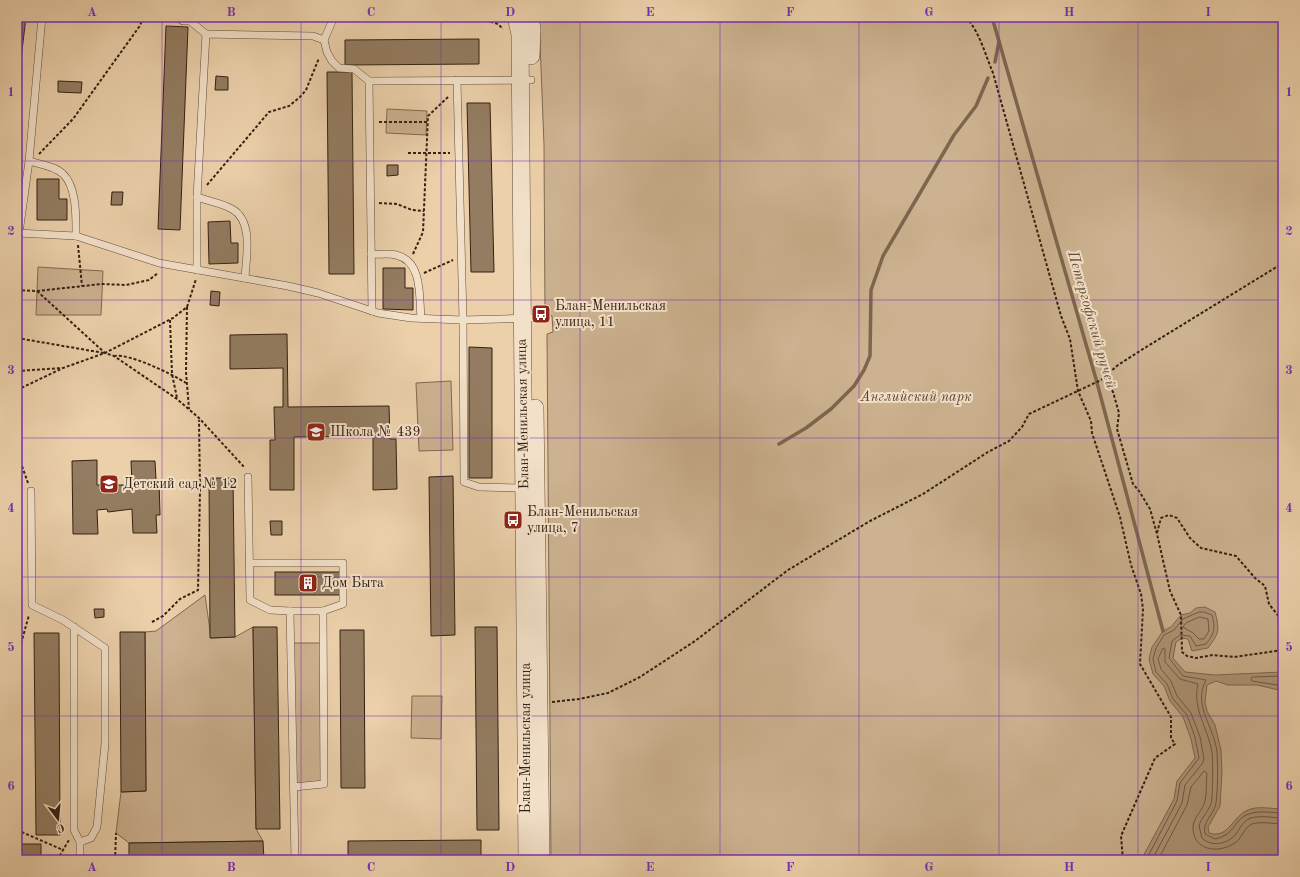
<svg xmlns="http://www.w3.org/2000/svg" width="1300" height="877" font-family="'Old Standard TT',serif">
<rect width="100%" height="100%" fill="#ebd0aa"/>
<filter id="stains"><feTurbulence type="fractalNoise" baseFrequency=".005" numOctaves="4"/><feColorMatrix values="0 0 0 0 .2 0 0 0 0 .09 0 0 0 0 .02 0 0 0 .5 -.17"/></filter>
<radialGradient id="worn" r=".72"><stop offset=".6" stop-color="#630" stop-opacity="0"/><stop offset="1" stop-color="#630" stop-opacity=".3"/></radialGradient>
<g fill="#ccb290" stroke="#806951">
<polygon points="539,17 1283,17 1283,860 551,860 547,334 553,332 552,316 545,315 544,145"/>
<polygon points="387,109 427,111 426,135 386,133"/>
<polygon points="38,267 103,271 101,315 36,315"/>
<polygon points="451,381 453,450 419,451 416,383"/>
<polygon points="205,595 211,638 235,637 253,627 256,829 263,841 129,843 116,833 121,792 146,791 145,632 156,631"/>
<polygon points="291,643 323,643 324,784 294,787"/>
<polygon points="412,696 442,696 441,739 411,738"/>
</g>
<path fill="#ad9476" stroke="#7d664e" d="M1205,607L1215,612C1220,631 1219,633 1208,648L1192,651L1188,639L1182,638L1176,642L1173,658L1185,672L1215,675L1283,672V691L1257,685H1228L1216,681L1207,685L1205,702L1207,711L1215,725L1221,750L1222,772L1220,806L1208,827L1209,833C1228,839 1232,818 1246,811C1256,805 1272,809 1283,809V860H1141L1174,799L1177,781L1195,758L1191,739L1183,717L1170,701L1164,686L1153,674L1149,659L1152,647L1163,631L1171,627L1181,615L1190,613L1196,608Z"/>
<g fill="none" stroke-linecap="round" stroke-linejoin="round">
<g stroke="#705a44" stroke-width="1">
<polygon points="1200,617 1208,619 1209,631 1204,639 1199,639 1193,633 1183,627 1186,623"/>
<polyline points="1283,676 1252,677 1251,679 1252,681 1283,686"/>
<path d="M1146,860L1177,801L1180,783L1199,758L1195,737L1187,715L1173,699L1167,684L1156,672L1153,659L1156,648L1164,635L1174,630L1183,619L1199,612H1204L1212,615C1216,628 1214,634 1206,644L1196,646L1190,636L1180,635L1172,641L1169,658L1183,676L1206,680C1192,706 1215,727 1217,753C1218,770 1218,787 1216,803C1214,815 1202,821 1205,834L1215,839C1237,834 1233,819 1249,814C1259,810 1272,813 1283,813"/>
<path d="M1152,860L1182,803L1185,785L1202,764L1204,759L1200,737L1191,713L1177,696L1171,681L1161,669L1158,659L1163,648L1165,649V662L1180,679L1198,684C1192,709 1208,728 1212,752C1213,760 1213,797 1211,804C1208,812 1201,818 1199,826L1202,838C1210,846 1223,845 1232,838C1239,833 1241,821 1251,818C1261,815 1273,818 1283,818"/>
<path d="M1158,860L1187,805L1191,787L1204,771L1207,773C1206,782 1207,793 1205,801C1203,810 1194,817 1193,826C1192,850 1217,854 1233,844C1242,840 1243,828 1252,824C1261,821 1274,824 1283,824"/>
</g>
<g stroke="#7d664e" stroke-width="3.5">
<polyline points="992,17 1096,379 1163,631"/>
<polyline points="995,62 999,41"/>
<polyline points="779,444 806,428 831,409 854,386 864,370 870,356 871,290 883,256 954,135 976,106 988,78"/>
</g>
</g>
<g fill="#937c61" stroke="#342012">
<polygon points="17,17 26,17 17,93"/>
<polygon points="185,17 255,17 185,18"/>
<polygon points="166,26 188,27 180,230 158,229"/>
<polygon points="479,39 479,64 345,65 345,40"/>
<polygon points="327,72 352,72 354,274 329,274"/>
<polygon points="216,76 228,77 228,90 215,90"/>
<polygon points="58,81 82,82 81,93 58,92"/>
<polygon points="467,103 490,103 494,272 471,272"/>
<polygon points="387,165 398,165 398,175 387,176"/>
<polygon points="37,179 59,179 59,199 67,199 67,220 37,220"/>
<polygon points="112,192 123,192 122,205 111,205"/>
<polygon points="230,221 231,243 238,243 238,263 209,264 208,222"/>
<polygon points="383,268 405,268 405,288 413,288 413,310 383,309"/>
<polygon points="211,291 220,292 219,306 210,305"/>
<polygon points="287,334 288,407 389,406 390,439 396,439 397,489 373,490 373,436 294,437 294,490 270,490 270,440 275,440 274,407 283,407 283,368 230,369 230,335"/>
<polygon points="469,347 492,348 492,478 469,478"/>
<polygon points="97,460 97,485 132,485 131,461 155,461 156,480 159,480 160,515 156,515 157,533 133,533 132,509 108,512 107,509 97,510 98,534 73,534 72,461"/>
<polygon points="453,476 455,635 431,636 429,477"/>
<polygon points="209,478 233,478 235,637 210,638"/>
<polygon points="270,521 282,521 282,535 271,535"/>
<rect x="275" y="572" width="66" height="23"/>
<polygon points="94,609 104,609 104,617 95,618"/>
<polygon points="253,627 277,627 280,829 256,829"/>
<polygon points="475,627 497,627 499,830 477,830"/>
<polygon points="340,630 364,630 365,788 341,788"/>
<polygon points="120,632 145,632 146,791 121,792"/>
<polygon points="34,633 59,633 60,835 36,835"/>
<polygon points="481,840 481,860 348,860 348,841"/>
<polygon points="263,841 264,860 129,860 129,843"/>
<rect x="17" y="844" width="24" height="16"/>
</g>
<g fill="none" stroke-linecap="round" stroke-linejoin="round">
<g stroke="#624c38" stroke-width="8">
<g id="service">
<path d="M42,17L29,161C39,164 55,166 63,174C77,187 76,218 76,236"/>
<polyline points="176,17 183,21 190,21 206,34"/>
<polyline points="324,40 327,52 332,61 339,68 354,69 369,81"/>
<polyline points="457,80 463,320 464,482 479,487 524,488"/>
<path d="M197,197C208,201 222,203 232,209C254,221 246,258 245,278"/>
<polyline points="17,233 76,236 159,263 288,286 318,293 378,313 411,318 463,320 534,318"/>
<polyline points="19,233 29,161"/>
<path d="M371,254C379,255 388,253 396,255C423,261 419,297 421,318"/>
<polyline points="197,270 197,197 206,34 313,36 324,40 334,17"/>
<polyline points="372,311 369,81 531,80"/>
<polyline points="248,477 250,600 270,610 290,611 295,860"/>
<polyline points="31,491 32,605 63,620 105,648 105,744 97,827 91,838 80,842"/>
<polyline points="250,563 343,563 343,604 323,611 290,611"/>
<polyline points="74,627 74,830 80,842 80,860"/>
<polyline points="294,787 324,784 323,611"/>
</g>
</g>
<g stroke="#624c38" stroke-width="18">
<g id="tertiary">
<polyline points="516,17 520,34 527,860"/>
<polyline points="530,17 532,29 531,56"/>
<polyline points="535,408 541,860"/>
</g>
</g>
<g stroke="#342012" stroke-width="2" stroke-dasharray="3 2" stroke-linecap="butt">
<polyline points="476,17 498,24 503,29"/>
<path d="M966,17C980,33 985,54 993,73L1061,316L1070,339L1078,391L1091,421L1092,433L1120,517L1131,565L1141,594L1143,609L1140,664L1171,717V738L1175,744L1155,758L1121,836L1123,860"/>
<polyline points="379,122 428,122"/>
<polyline points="408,153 450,153"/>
<polyline points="39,154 73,119 139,27 144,17"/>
<polyline points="207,185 269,112 289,106 300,97 306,90 319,58"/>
<polyline points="379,203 397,204 412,210 424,211"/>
<polyline points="78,245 82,286"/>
<polyline points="413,254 423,232 428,116 448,97"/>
<polyline points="17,262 18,242"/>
<polyline points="424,273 453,260"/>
<polyline points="17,290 37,291 102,284 126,285 149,280 158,273"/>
<polyline points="37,291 105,353 114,356 177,399 199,418 245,468"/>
<polyline points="187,307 186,372 189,409"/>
<polyline points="170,320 172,374 177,398"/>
<polyline points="17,338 104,353"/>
<path d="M114,356C129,353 172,374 186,383"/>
<polyline points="17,371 62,368"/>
<polyline points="1105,377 1113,392 1119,413 1117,429 1133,484 1139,491 1150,509 1157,534 1170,591 1181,615 1182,652 1187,656 1196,658 1213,655 1234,657 1283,650"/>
<polyline points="17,390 63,368 105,353 173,318 187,307 196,279"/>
<polyline points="17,452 28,483"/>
<polyline points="1157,533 1161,518 1169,515 1177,518 1190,538 1201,548 1236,556 1255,578 1265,586 1269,604 1283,622"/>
<polyline points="152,622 163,616 180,599 198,590 200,490 199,420"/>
<polyline points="17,658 29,615"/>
<polyline points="552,702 579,699 608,693 640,677 695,641 788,570 870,521 923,494 988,452 1009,441 1022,427 1029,414 1101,380 1118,365 1143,349 1283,263"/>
<polyline points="17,830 63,850"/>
<polyline points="57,860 69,840"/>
<polyline points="115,860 116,833"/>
</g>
<use href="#service" stroke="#f2e0c8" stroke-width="7"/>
<use href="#tertiary" stroke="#f2e0c8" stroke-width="17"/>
</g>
<path fill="none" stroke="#7b2cbf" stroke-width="1" stroke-opacity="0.55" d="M162,17V860M301,17V860M441,17V860M580,17V860M720,17V860M859,17V860M999,17V860M1138,17V860M17,161H1283M17,300H1283M17,438H1283M17,577H1283M17,716H1283"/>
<defs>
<g id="bus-square" transform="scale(1)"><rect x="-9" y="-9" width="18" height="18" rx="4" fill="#8f2418" stroke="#f2e0c8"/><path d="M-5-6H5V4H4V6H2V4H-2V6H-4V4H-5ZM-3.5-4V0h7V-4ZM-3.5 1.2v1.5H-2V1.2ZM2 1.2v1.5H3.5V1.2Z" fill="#fff"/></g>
<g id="school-square" transform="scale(1)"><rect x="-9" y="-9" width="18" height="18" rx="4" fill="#8f2418" stroke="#f2e0c8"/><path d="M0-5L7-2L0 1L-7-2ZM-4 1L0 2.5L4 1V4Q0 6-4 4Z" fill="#fff"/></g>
<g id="building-square" transform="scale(1)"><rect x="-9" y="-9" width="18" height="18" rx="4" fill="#8f2418" stroke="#f2e0c8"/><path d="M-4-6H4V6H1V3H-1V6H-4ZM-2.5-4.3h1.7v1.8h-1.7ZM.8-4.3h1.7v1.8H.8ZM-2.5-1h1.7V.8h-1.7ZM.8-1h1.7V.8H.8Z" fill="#fff"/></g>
</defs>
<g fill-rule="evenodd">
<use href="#bus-square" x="541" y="314"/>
<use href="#school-square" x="316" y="432"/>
<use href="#school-square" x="109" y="484"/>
<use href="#bus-square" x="513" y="520"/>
<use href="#building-square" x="308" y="583"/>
</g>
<g text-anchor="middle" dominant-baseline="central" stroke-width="4" stroke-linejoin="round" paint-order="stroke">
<g font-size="14" fill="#342012" stroke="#f2e0c8" text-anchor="start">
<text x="555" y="306">Блан-Менильская<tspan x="555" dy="16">улица, 11</tspan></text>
<text x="330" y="432">Школа № 439</text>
<text x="123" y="484">Детский сад № 12</text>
<text x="527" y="512">Блан-Менильская<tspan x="527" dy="16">улица, 7</tspan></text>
<text x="322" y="583">Дом Быта</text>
</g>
<g font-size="14" font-style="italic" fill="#5a4432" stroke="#f2e0c8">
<text x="916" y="397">Английский парк</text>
</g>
<g font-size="14" fill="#342012" stroke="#f2e0c8">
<text transform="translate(523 414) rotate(-91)">Блан-Менильская улица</text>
<text transform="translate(526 738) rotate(-90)">Блан-Менильская улица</text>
</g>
<g font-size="15" font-style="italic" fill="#5e4935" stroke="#f2e0c8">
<text transform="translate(1091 320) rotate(74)">Петергофский ручей</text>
</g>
</g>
<rect width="1300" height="877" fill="none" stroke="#ebd0aa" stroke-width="44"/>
<g transform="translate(58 819) rotate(164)" stroke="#f2e0c8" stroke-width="3" paint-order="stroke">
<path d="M0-3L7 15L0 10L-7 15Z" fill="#342012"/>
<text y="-6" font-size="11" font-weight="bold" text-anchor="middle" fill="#342012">С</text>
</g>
<rect x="22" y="22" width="1256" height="833" fill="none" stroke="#7b2cbf" stroke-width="1.5"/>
<g font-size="13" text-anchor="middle" font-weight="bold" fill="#7b2cbf">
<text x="92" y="16">A</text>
<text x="231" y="16">B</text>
<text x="371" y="16">C</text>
<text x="510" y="16">D</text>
<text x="650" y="16">E</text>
<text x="790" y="16">F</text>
<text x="929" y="16">G</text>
<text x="1069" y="16">H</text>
<text x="1208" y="16">I</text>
<text x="11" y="96">1</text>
<text x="1289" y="96">1</text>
<text x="11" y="235">2</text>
<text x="1289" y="235">2</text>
<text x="11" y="374">3</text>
<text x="1289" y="374">3</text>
<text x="11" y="512">4</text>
<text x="1289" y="512">4</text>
<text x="11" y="651">5</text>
<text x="1289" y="651">5</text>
<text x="11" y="790">6</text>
<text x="1289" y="790">6</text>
<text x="92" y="871">A</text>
<text x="231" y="871">B</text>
<text x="371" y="871">C</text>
<text x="510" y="871">D</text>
<text x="650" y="871">E</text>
<text x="790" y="871">F</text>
<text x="929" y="871">G</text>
<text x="1069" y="871">H</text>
<text x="1208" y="871">I</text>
</g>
<rect width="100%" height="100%" filter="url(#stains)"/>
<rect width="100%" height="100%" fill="url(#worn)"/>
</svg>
